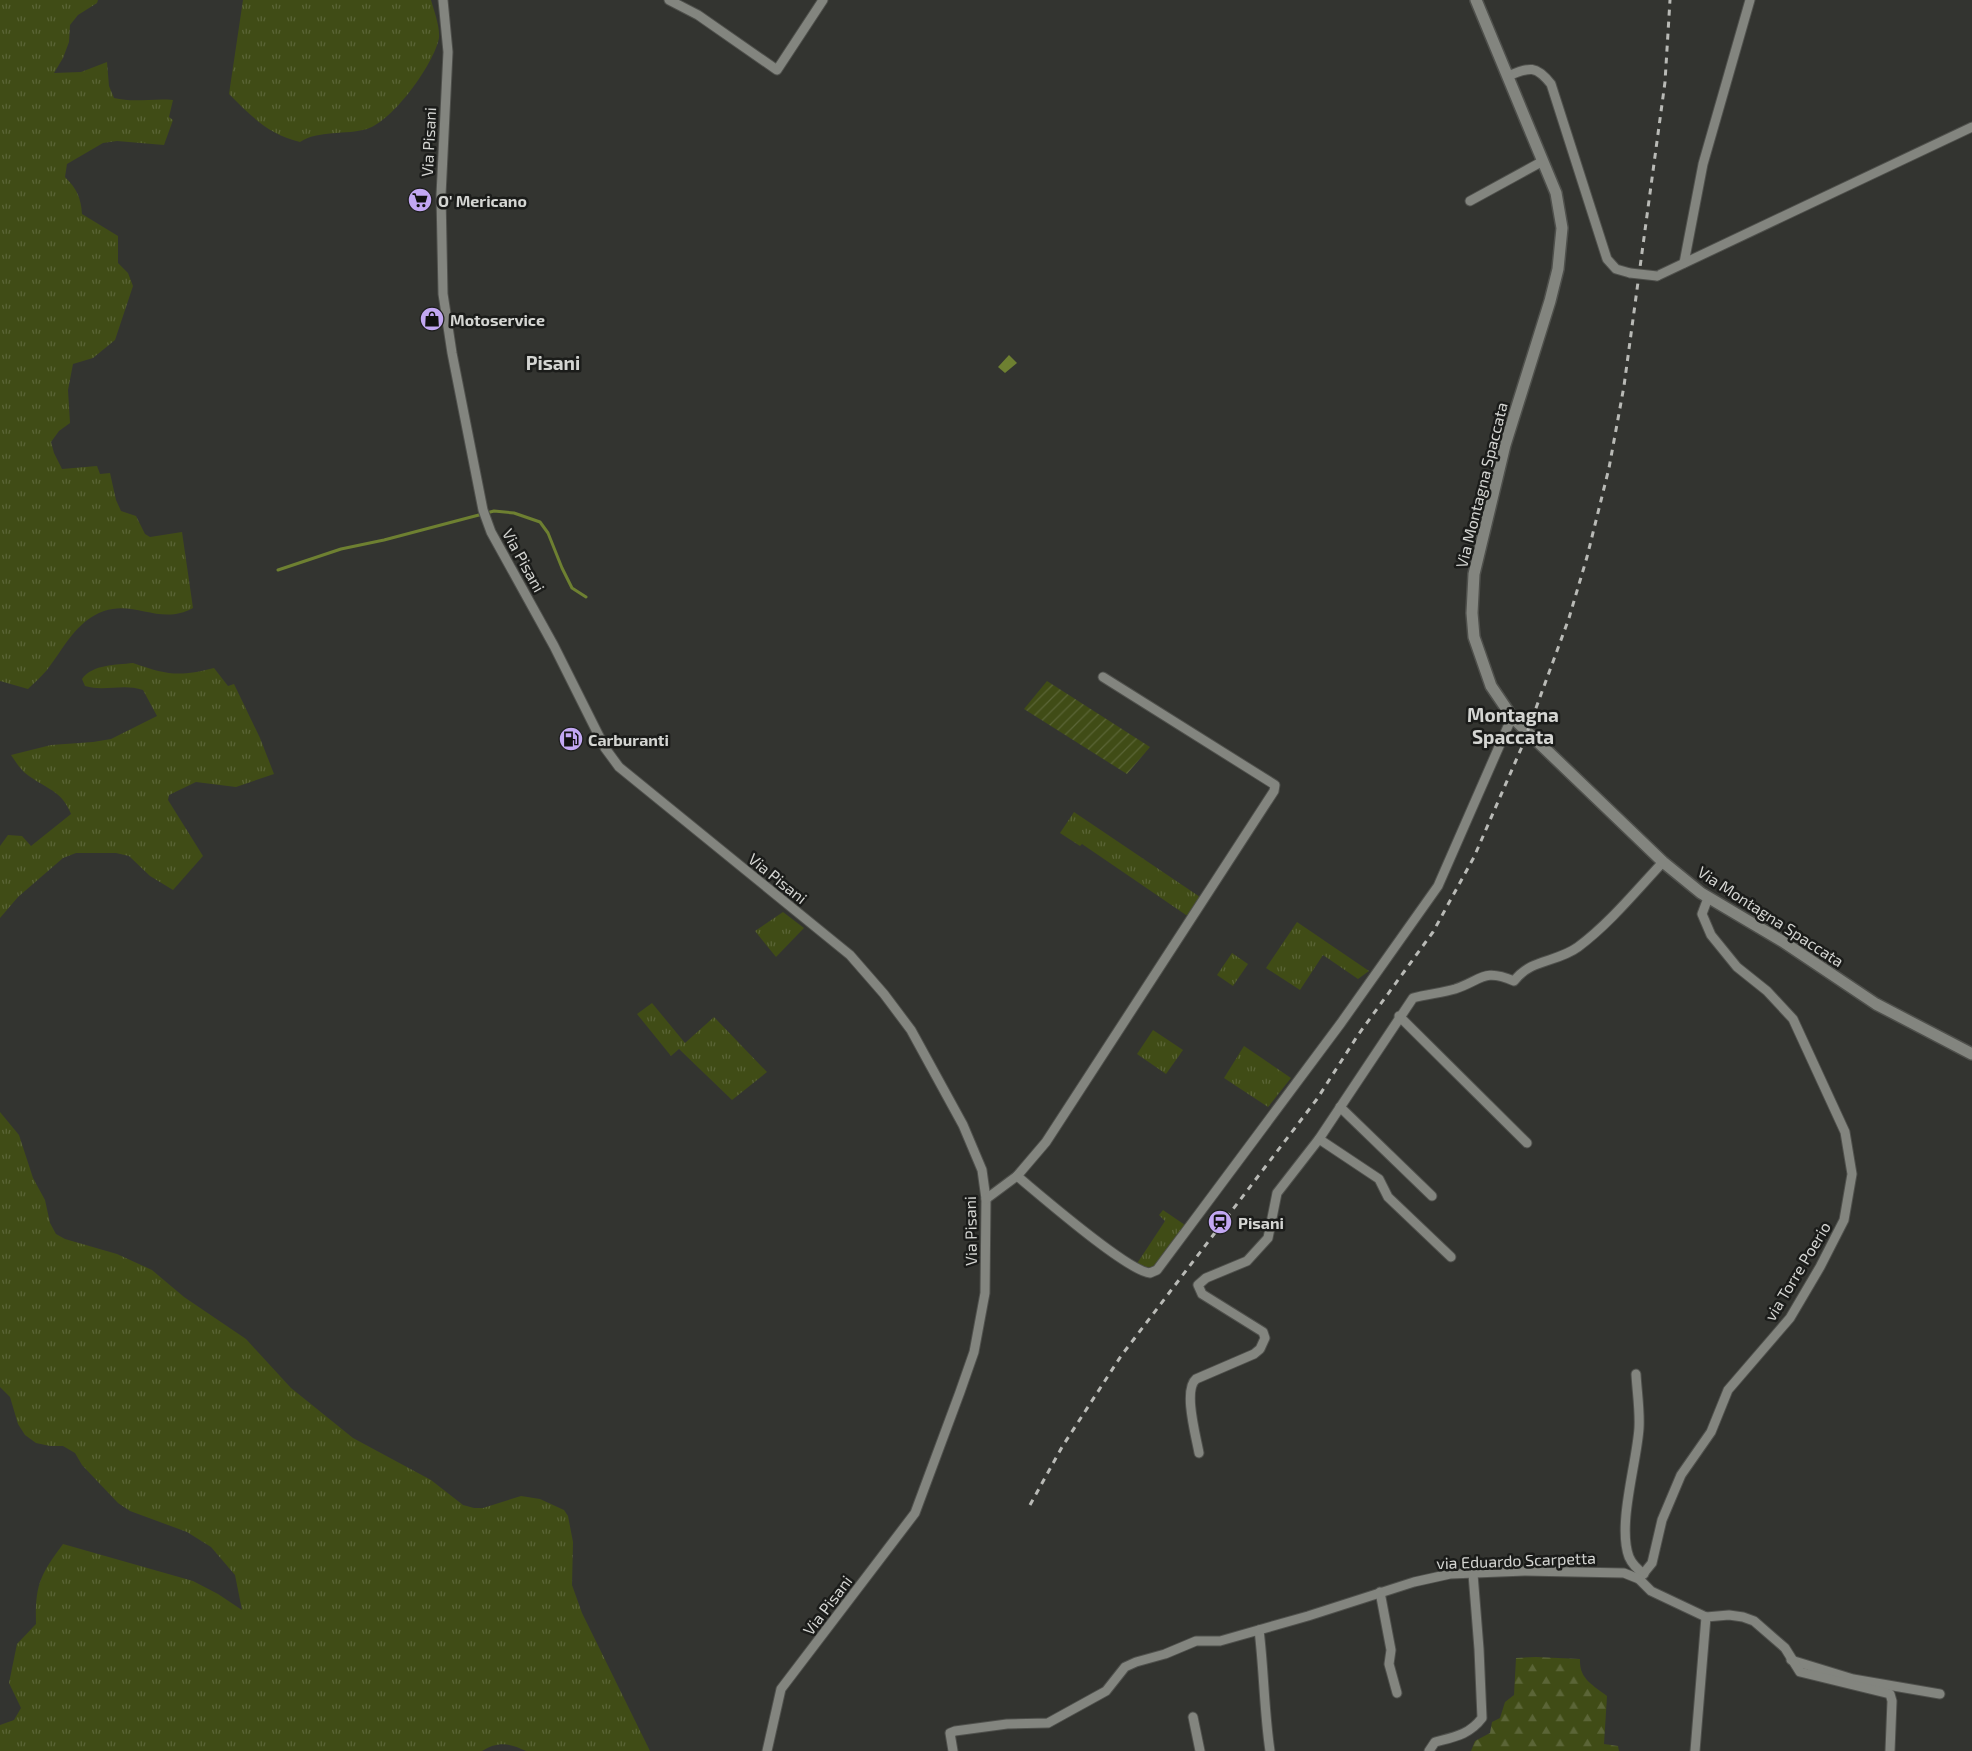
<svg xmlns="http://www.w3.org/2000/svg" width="1972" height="1751" font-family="'Exo 2',sans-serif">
<defs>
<pattern id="grass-tufts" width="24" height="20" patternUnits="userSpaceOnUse" patternTransform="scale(1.25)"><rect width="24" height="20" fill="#404c16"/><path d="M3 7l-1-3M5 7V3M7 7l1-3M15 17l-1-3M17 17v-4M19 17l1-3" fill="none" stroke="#5b6537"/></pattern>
<pattern id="forest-firs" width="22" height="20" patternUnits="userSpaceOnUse" patternTransform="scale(1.25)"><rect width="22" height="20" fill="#404c16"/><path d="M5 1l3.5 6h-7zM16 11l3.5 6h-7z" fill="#5b6537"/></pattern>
<pattern id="garden-furrows" width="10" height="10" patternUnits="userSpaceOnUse" patternTransform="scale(1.25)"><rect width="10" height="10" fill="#404c16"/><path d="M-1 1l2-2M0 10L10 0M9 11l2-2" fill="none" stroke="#5b6537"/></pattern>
</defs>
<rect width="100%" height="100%" fill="#333430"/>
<g fill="url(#grass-tufts)">
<path d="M0,0H98L97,3L78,15L70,25L69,42L63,58L54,73L81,72L107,62L109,86L114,98C134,103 153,98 173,100L169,117L173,120L164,145L117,141L103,143L67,164L65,177C77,189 81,198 82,214L118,236V263L128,273L133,286L115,340L93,358L73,364L68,390L70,423L59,431L51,442L54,453L62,469L97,466L100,474L110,473L116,500L121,511L136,516L145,534L150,537L182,532L193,608C161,626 135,600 104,611C76,621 64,648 47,670C41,677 34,683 28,689L0,681Z"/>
<path d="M243,0H431C434,11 440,26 439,38C434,64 393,121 367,129C346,135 318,130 300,142C268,134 252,117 229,94Z"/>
<path d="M133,663C167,675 179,677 214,668L228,686L234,684L260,738L274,774L236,787L196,782L169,795L168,800L203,856L173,890L150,876L129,856L116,853H76L63,858L18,897L0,918V846L8,835L22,836L31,846L71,814C63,793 50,790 32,778C22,772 17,764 11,755L51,745L93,742L111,739L157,716L143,690C123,683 105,692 85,686L82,679C93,664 116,665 133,663Z"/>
<polygon points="1074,812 1200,897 1189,915 1186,915 1082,844 1080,846 1060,833"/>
<polygon points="783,912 804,928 776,957 755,931"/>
<polygon points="1297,922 1369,971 1358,979 1323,955 1300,990 1266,968"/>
<polygon points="1232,953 1248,964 1233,986 1217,975"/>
<polygon points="652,1003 685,1043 714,1017 767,1072 732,1100 679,1049 671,1056 637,1014"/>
<polygon points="1153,1030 1183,1050 1166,1074 1137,1054"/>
<polygon points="1244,1046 1291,1078 1268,1107 1224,1078"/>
<path d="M0,1112L19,1135L33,1178L45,1200L50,1223L56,1234L65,1239L117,1254L152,1270L184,1297L246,1339L291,1388L353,1438L431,1480L463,1505L474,1508H483L521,1496L540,1499L564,1510L568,1516L573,1542L572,1585L582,1613L650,1751H526C510,1743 498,1741 482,1751H0V1725L14,1720L21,1708L9,1683L17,1644L36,1624C35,1585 40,1575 63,1544L193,1581L218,1594L242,1610L235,1575L211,1547L187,1532L130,1511L118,1503L82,1465L75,1453L63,1446H50L36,1443L25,1435L18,1424L10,1397L0,1387Z"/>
<polygon points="1163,1210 1185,1225 1155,1269 1151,1271 1136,1265 1165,1221 1159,1215"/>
</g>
<path fill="url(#forest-firs)" d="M1536,1657L1580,1659C1579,1679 1593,1685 1607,1696L1604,1744L1618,1746L1619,1751H1471L1475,1741L1490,1733L1492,1722L1500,1718L1505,1702L1514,1695L1516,1658Z"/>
<polygon fill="url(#garden-furrows)" points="1047,681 1150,747 1127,774 1024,709"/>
<polygon fill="#6e8031" points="1009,355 1017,363 1005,373 998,367"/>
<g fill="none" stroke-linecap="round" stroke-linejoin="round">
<polyline stroke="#6e8031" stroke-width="3" points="278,570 341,549 384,540 494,511 514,513 540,522 548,533 562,568 572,588 586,597"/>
<g stroke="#4f504c" stroke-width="11">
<g id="street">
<polyline points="443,0 448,52 441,195 443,294 452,353 483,510 491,532 554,646 605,748 619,767 850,955 884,994 911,1030 963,1125 982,1170 986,1199 985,1293 974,1352 960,1392 915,1513 781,1689 767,1751"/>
<polyline points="669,0 698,15 777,70 823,0"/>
<path d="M1508,76C1530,67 1536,65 1551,84L1607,259L1616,269L1630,273"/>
<polyline points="1470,201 1543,161"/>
<polyline points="1684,263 1703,164 1750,0"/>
<polyline points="1657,276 1972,127"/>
<polyline points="1399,1016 1527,1143"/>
<polyline points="1340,1107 1432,1196"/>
<polyline points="1319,1139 1379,1179 1388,1197 1451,1257"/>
<polyline points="1017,1176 1046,1142 1274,791 1275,785 1103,677"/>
<path d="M986,1199L1017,1176C1040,1195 1127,1271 1150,1273L1157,1270L1341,1023L1438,886L1512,717"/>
<path d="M1636,1374C1637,1392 1640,1410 1639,1428C1637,1462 1617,1525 1629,1557C1632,1564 1637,1569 1644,1574"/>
<path d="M1199,1453C1196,1436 1183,1390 1196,1379L1254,1354L1260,1349L1265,1338L1263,1332L1202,1294L1198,1285L1206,1278L1247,1261L1268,1238L1277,1193L1319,1139L1413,998C1427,994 1442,993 1455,989C1482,980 1483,968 1514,981C1532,958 1556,963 1578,947C1609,924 1636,891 1663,862"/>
<polyline points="1639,1579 1652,1563 1662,1520 1681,1475 1711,1432 1728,1390 1790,1318 1820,1267 1844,1220 1852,1174 1845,1132 1793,1019 1767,991 1737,967 1711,935 1702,914 1708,898"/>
<polyline points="1380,1592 1391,1650 1389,1664 1397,1693"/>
<path d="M1259,1630C1264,1670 1264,1711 1270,1751"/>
<polyline points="1791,1660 1853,1679 1940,1694"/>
<polyline points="1193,1717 1200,1751"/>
<polyline points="953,1751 950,1733 955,1731 1007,1724 1048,1723 1106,1691 1125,1667 1136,1662 1165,1654 1196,1641 1220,1641 1308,1616 1414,1582 1450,1574 1525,1571 1624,1573 1639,1579 1651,1591 1706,1617 1729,1615 1743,1617 1754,1621 1785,1648 1800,1672 1890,1694 1892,1701 1890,1751"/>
<path d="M1429,1751L1435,1742C1454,1737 1469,1735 1482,1718L1479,1649L1473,1574"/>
<polyline points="1695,1751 1706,1617"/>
</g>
</g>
<g stroke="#4f504c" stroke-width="14">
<polyline id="secondary" points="1476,0 1556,193 1562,228 1558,269 1550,301 1505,445 1474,574 1472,613 1474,637 1491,686 1512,717 1663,862 1701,893 1782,941 1876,1004 1972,1054"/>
</g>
<use href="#street" stroke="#83857f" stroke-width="9"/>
<use href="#secondary" stroke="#83857f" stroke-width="11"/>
<polyline stroke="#b9bab6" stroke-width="3" stroke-dasharray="6 6" stroke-linecap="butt" points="1030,1505 1062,1447 1121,1356 1317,1099 1358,1035 1433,932 1474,857 1521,749 1569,618 1587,557 1609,468 1624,386 1665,82 1670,0"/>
<g stroke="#4f504c" stroke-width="11" stroke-linecap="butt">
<polyline id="street-bridge" points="1630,273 1657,276"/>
</g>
<use href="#street-bridge" stroke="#83857f" stroke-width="9"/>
</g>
<defs>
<g id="supermarket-disc" transform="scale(1.25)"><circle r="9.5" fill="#c2a7f2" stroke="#1b1c1a"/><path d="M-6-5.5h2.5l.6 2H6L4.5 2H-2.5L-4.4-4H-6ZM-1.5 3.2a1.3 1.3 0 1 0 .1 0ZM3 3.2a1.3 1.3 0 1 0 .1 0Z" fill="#111"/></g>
<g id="shop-disc" transform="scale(1.25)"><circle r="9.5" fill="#c2a7f2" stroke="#1b1c1a"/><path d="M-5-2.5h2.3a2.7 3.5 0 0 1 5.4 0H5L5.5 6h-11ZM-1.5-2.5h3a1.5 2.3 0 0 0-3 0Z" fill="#111"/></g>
<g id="fuel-disc" transform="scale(1.25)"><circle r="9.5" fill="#c2a7f2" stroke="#1b1c1a"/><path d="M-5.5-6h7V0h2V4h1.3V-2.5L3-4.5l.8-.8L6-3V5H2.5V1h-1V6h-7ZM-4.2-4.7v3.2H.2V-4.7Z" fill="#111"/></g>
<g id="station-disc" transform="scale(1.25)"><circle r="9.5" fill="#c2a7f2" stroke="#1b1c1a"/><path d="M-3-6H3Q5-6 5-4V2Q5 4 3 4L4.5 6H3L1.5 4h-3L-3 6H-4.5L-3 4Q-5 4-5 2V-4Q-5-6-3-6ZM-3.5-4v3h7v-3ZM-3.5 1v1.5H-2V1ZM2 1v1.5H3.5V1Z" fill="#111"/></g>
</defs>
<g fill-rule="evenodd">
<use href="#supermarket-disc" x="420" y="200"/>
<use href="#shop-disc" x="432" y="319"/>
<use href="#fuel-disc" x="571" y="739"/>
<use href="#station-disc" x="1220" y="1222"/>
</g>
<g text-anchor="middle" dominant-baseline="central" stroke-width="5" stroke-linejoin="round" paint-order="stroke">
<g font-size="16" fill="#d4d5d2" stroke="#1b1c1a">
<text transform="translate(428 142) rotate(-87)">Via Pisani</text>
<text transform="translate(1481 485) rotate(-76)">Via Montagna Spaccata</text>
<text transform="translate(524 560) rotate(61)">Via Pisani</text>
<text transform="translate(778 878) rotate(39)">Via Pisani</text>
<text transform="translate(1771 916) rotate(33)">Via Montagna Spaccata</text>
<text transform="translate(970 1231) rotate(-91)">Via Pisani</text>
<text transform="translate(1797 1271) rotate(-59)">via Torre Poerio</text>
<text transform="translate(1516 1560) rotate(-2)">via Eduardo Scarpetta</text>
<text transform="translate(827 1605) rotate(-53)">Via Pisani</text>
</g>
<g font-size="16" font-weight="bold" fill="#d4d5d2" stroke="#1b1c1a" text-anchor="start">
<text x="438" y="200">O' Mericano</text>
<text x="450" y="319">Motoservice</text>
<text x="588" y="739">Carburanti</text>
<text x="1238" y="1222">Pisani</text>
</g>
<g font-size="19" font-weight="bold" fill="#d4d5d2" stroke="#1b1c1a">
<text x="553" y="362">Pisani</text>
<text x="1513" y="714">Montagna<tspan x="1513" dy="22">Spaccata</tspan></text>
</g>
</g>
</svg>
